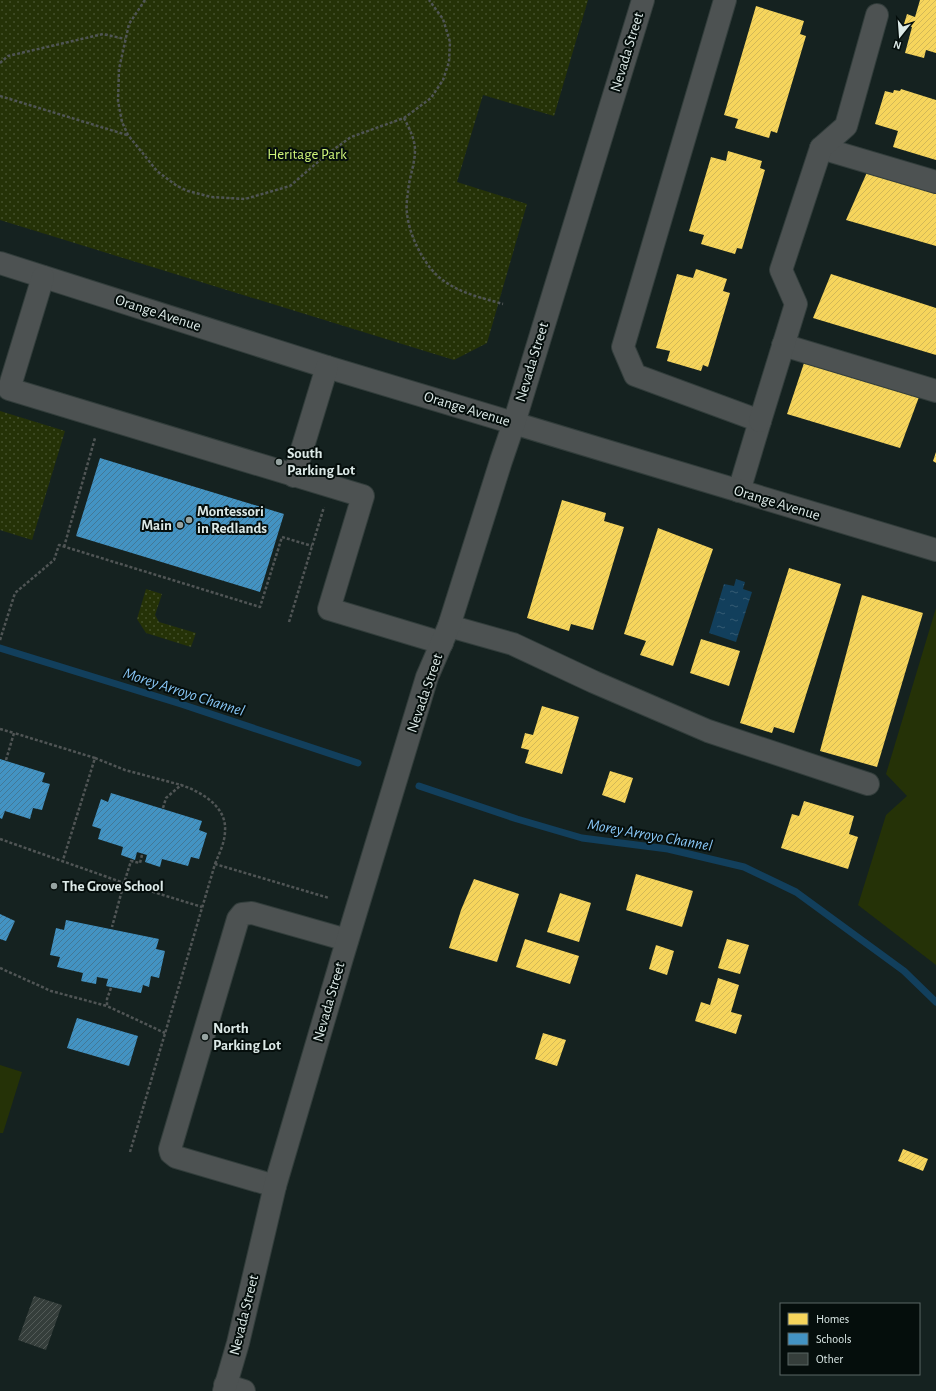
<svg xmlns="http://www.w3.org/2000/svg" width="936" height="1391" font-family="'Alegreya Sans',sans-serif">
<defs>
<pattern id="park-dots" width="8" height="8" patternUnits="userSpaceOnUse"><rect width="8" height="8" fill="#253207"/><path d="M2 2h.1M6 6h.1" fill="none" stroke="#44502b" stroke-width="1.8" stroke-linecap="round"/></pattern>
<pattern id="water-ripples" width="26" height="14" patternUnits="userSpaceOnUse"><rect width="26" height="14" fill="#123f5c"/><path d="M2 4q2-2 4 0t4 0M15 11q2-2 4 0t4 0" fill="none" stroke="#345b73"/></pattern>
<pattern id="homes-hatch" width="6" height="6" patternUnits="userSpaceOnUse"><rect width="6" height="6" fill="#f6d55c"/><path d="M-1 1l2-2M0 6l6-6M5 7l2-2" fill="none" stroke="#d2b857"/></pattern>
<pattern id="schools-hatch" width="6" height="6" patternUnits="userSpaceOnUse"><rect width="6" height="6" fill="#4393c3"/><path d="M-1 1l2-2M0 6l6-6M5 7l2-2" fill="none" stroke="#437897"/></pattern>
<pattern id="building-hatch" width="6" height="6" patternUnits="userSpaceOnUse"><rect width="6" height="6" fill="#353e3b"/><path d="M-1 1l2-2M0 6l6-6M5 7l2-2" fill="none" stroke="#525a57"/></pattern>
</defs>
<rect width="100%" height="100%" fill="#152220"/>
<g fill="#253207">
<polygon points="936,608 936,965 858,905 886,815 907,796 886,774"/>
<polygon points="0,1065 22,1072 3,1133 0,1133"/>
</g>
<g fill="url(#park-dots)">
<polygon points="0,0 588,0 554,116 483,95 457,182 527,204 487,343 454,360 0,220"/>
<polygon points="0,411 65,431 32,540 0,530"/>
<polygon points="146,589 162,594 155,615 159,622 196,633 191,647 146,633 137,619"/>
</g>
<polygon fill="url(#water-ripples)" points="736,579 745,582 743,589 752,592 736,642 709,633 724,584 734,586"/>
<g fill="url(#homes-hatch)">
<polygon points="920,0 936,0 936,53 926,50 924,58 905,53 912,27 904,24 907,14 915,17"/>
<polygon points="756,6 804,21 800,34 806,36 777,133 771,131 769,138 735,128 738,119 724,115"/>
<polygon points="901,89 936,100 936,160 893,147 898,131 875,124 885,91 893,93 894,90 900,91"/>
<polygon points="728,151 762,161 760,168 765,170 742,249 737,248 735,254 701,244 704,235 689,231 711,157 726,161"/>
<polygon points="868,170 936,191 936,246 846,220"/>
<polygon points="696,269 727,279 723,291 730,293 708,367 703,365 701,371 667,361 670,351 656,348 677,274 693,278"/>
<polygon points="831,274 936,308 936,355 813,318"/>
<polygon points="805,360 919,397 900,448 787,414"/>
<polygon points="936,452 936,463 933,461"/>
<polygon points="562,500 606,513 604,521 624,527 593,630 571,624 569,631 527,618"/>
<polygon points="658,528 713,549 673,666 640,655 646,641 624,634"/>
<polygon points="789,568 841,584 794,733 774,727 772,733 740,723"/>
<polygon points="862,595 923,613 877,767 820,751"/>
<polygon points="701,639 740,651 729,686 690,673"/>
<polygon points="542,706 579,717 562,774 525,763 529,750 521,748 525,733 533,735"/>
<polygon points="610,771 633,778 625,803 602,795"/>
<polygon points="804,801 854,816 849,834 858,837 848,869 781,848 792,814 799,816"/>
<polygon points="636,874 693,891 682,927 626,910"/>
<polygon points="474,879 519,894 497,962 449,948 461,910"/>
<polygon points="560,893 591,903 579,942 547,932"/>
<polygon points="525,939 579,956 570,984 516,967"/>
<polygon points="727,939 749,945 740,974 718,968"/>
<polygon points="656,945 674,951 667,975 649,969"/>
<polygon points="718,978 739,985 731,1012 742,1015 736,1034 695,1021 701,1002 710,1005"/>
<polygon points="543,1033 566,1040 557,1066 535,1059"/>
<polygon points="903,1149 928,1159 923,1171 898,1161"/>
</g>
<g fill="url(#schools-hatch)">
<polygon points="100,458 284,514 260,592 76,536"/>
<polygon points="0,759 45,773 42,782 50,784 42,810 33,808 30,819 5,811 2,819 0,818"/>
<polygon points="111,793 202,821 199,830 207,833 199,859 191,857 188,866 162,859 160,867 145,862 147,855 137,852 135,860 121,855 123,847 98,839 101,829 92,826 101,799 108,802"/>
<polygon points="0,914 15,921 6,941 0,939"/>
<polygon points="66,920 159,939 156,949 165,951 159,978 151,976 149,987 143,985 141,993 106,986 108,979 97,977 96,984 81,981 83,973 57,967 60,957 50,955 56,928 64,930"/>
<polygon points="77,1018 138,1036 129,1066 67,1048"/>
</g>
<g fill="none" stroke-linecap="round" stroke-linejoin="round">
<g stroke="#123f5c" stroke-width="7">
<polyline points="0,648 181,704 358,763"/>
<polyline points="419,786 517,819 582,838 668,849 744,867 796,892 904,971 936,1002"/>
</g>
</g>
<polygon fill="url(#building-hatch)" points="34,1296 62,1305 46,1350 18,1340"/>
<g fill="none" stroke-linecap="round" stroke-linejoin="round">
<g stroke="#323d3b" stroke-width="24">
<g id="minor">
<polyline points="725,0 623,347 635,375 760,421 739,491"/>
<polyline points="821,148 936,182"/>
<polyline points="0,263 327,367 936,550"/>
<polyline points="43,277 9,389 363,496 329,609 442,643"/>
<polyline points="783,345 936,391"/>
<polyline points="760,421 796,304 781,270 821,148 846,126 877,15"/>
<polyline points="294,476 327,367"/>
<polyline points="449,626 513,644 594,682 708,731 868,784"/>
<polyline points="275,1186 176,1157 171,1153 170,1149 238,919 242,914 252,913 347,940"/>
<polyline points="225,1385 244,1391"/>
<polyline points="224,1391 238,1343 275,1186 342,958 427,677 449,626 501,461 514,423 643,0"/>
</g>
</g>
<g stroke="#505555" stroke-width="2.5" stroke-dasharray="3 2" stroke-linecap="butt">
<polyline points="145,0 129,24 119,69 118,101 122,122 128,135 157,171 177,186 188,191 211,197 245,199 290,186 326,155 351,137 404,118 431,98 443,80 449,62 450,42 443,19 429,0"/>
<polyline points="0,63 8,56 103,34 125,39"/>
<polyline points="0,96 127,135"/>
<path d="M404,118C409,128 415,139 415,150C415,164 409,178 408,192C407,199 406,207 407,213C409,236 425,268 444,281C462,294 483,298 503,304"/>
<polyline points="64,547 95,438"/>
<polyline points="289,622 324,507"/>
<polyline points="0,640 15,593 54,560 59,545 260,607 282,537 312,546"/>
<polyline points="0,729 14,733"/>
<polyline points="95,758 125,770 181,785"/>
<polyline points="6,760 14,733 95,758 63,860"/>
<path d="M163,808L166,798L181,785C202,792 227,807 225,831C225,842 219,854 215,864"/>
<polyline points="0,839 124,883 112,927"/>
<polyline points="142,855 140,863 131,861 124,883 202,907"/>
<polyline points="0,968 51,991 107,1006"/>
<polyline points="111,988 107,999 107,1006 165,1033"/>
<polyline points="130,1152 215,864 329,898"/>
</g>
<use href="#minor" stroke="#4d5252" stroke-width="22"/>
</g>
<g fill="#96a3a1" stroke="#050e0c" stroke-width="1.5">
<circle cx="279" cy="462" r="4"/>
<circle cx="189" cy="520" r="4"/>
<circle cx="180" cy="525" r="4"/>
<circle cx="54" cy="886" r="4"/>
<circle cx="205" cy="1037" r="4"/>
</g>
<g text-anchor="middle" dominant-baseline="central" stroke-width="4" stroke-linejoin="round" paint-order="stroke">
<g font-size="15" fill="#dce9e7" stroke="#050e0c">
<text transform="translate(627 52) rotate(-73)">Nevada Street</text>
<text transform="translate(158 313) rotate(18)">Orange Avenue</text>
<text transform="translate(532 362) rotate(-73)">Nevada Street</text>
<text transform="translate(467 409) rotate(17)">Orange Avenue</text>
<text transform="translate(777 503) rotate(17)">Orange Avenue</text>
<text transform="translate(425 693) rotate(-71)">Nevada Street</text>
<text transform="translate(329 1002) rotate(-74)">Nevada Street</text>
<text transform="translate(244 1315) rotate(-76)">Nevada Street</text>
</g>
<g font-size="15" fill="#cef379" stroke="#050e0c">
<text x="307" y="154">Heritage Park</text>
</g>
<g font-size="15" font-weight="bold" fill="#dce9e7" stroke="#050e0c" text-anchor="start">
<text x="287" y="453">South<tspan x="287" dy="17">Parking Lot</tspan></text>
<text x="197" y="511">Montessori<tspan x="197" dy="17">in Redlands</tspan></text>
<text x="172" y="525" text-anchor="end">Main</text>
<text x="62" y="886">The Grove School</text>
<text x="213" y="1028">North<tspan x="213" dy="17">Parking Lot</tspan></text>
</g>
<g font-size="16" font-style="italic" fill="#88c6f6" stroke="#050e0c">
<text transform="translate(184 692) rotate(18)">Morey Arroyo Channel</text>
<text transform="translate(650 835) rotate(10)">Morey Arroyo Channel</text>
</g>
</g>
<rect x="780" y="1303" width="140" height="72" fill="#050e0c" stroke="#5b6664"/>
<rect x="788" y="1313" width="20" height="12" fill="#f6d55c" stroke="#5b6664"/>
<text x="816" y="1323" font-size="12" fill="#dce9e7">Homes</text>
<rect x="788" y="1333" width="20" height="12" fill="#4393c3" stroke="#5b6664"/>
<text x="816" y="1343" font-size="12" fill="#dce9e7">Schools</text>
<rect x="788" y="1353" width="20" height="12" fill="#353e3b" stroke="#5b6664"/>
<text x="816" y="1363" font-size="12" fill="#dce9e7">Other</text>
<g transform="translate(900 36) rotate(197)" stroke="#050e0c" stroke-width="3" paint-order="stroke">
<path d="M0-3L7 15L0 10L-7 15Z" fill="#dce9e7"/>
<text y="-6" font-size="11" font-weight="bold" text-anchor="middle" fill="#dce9e7">N</text>
</g>
</svg>
